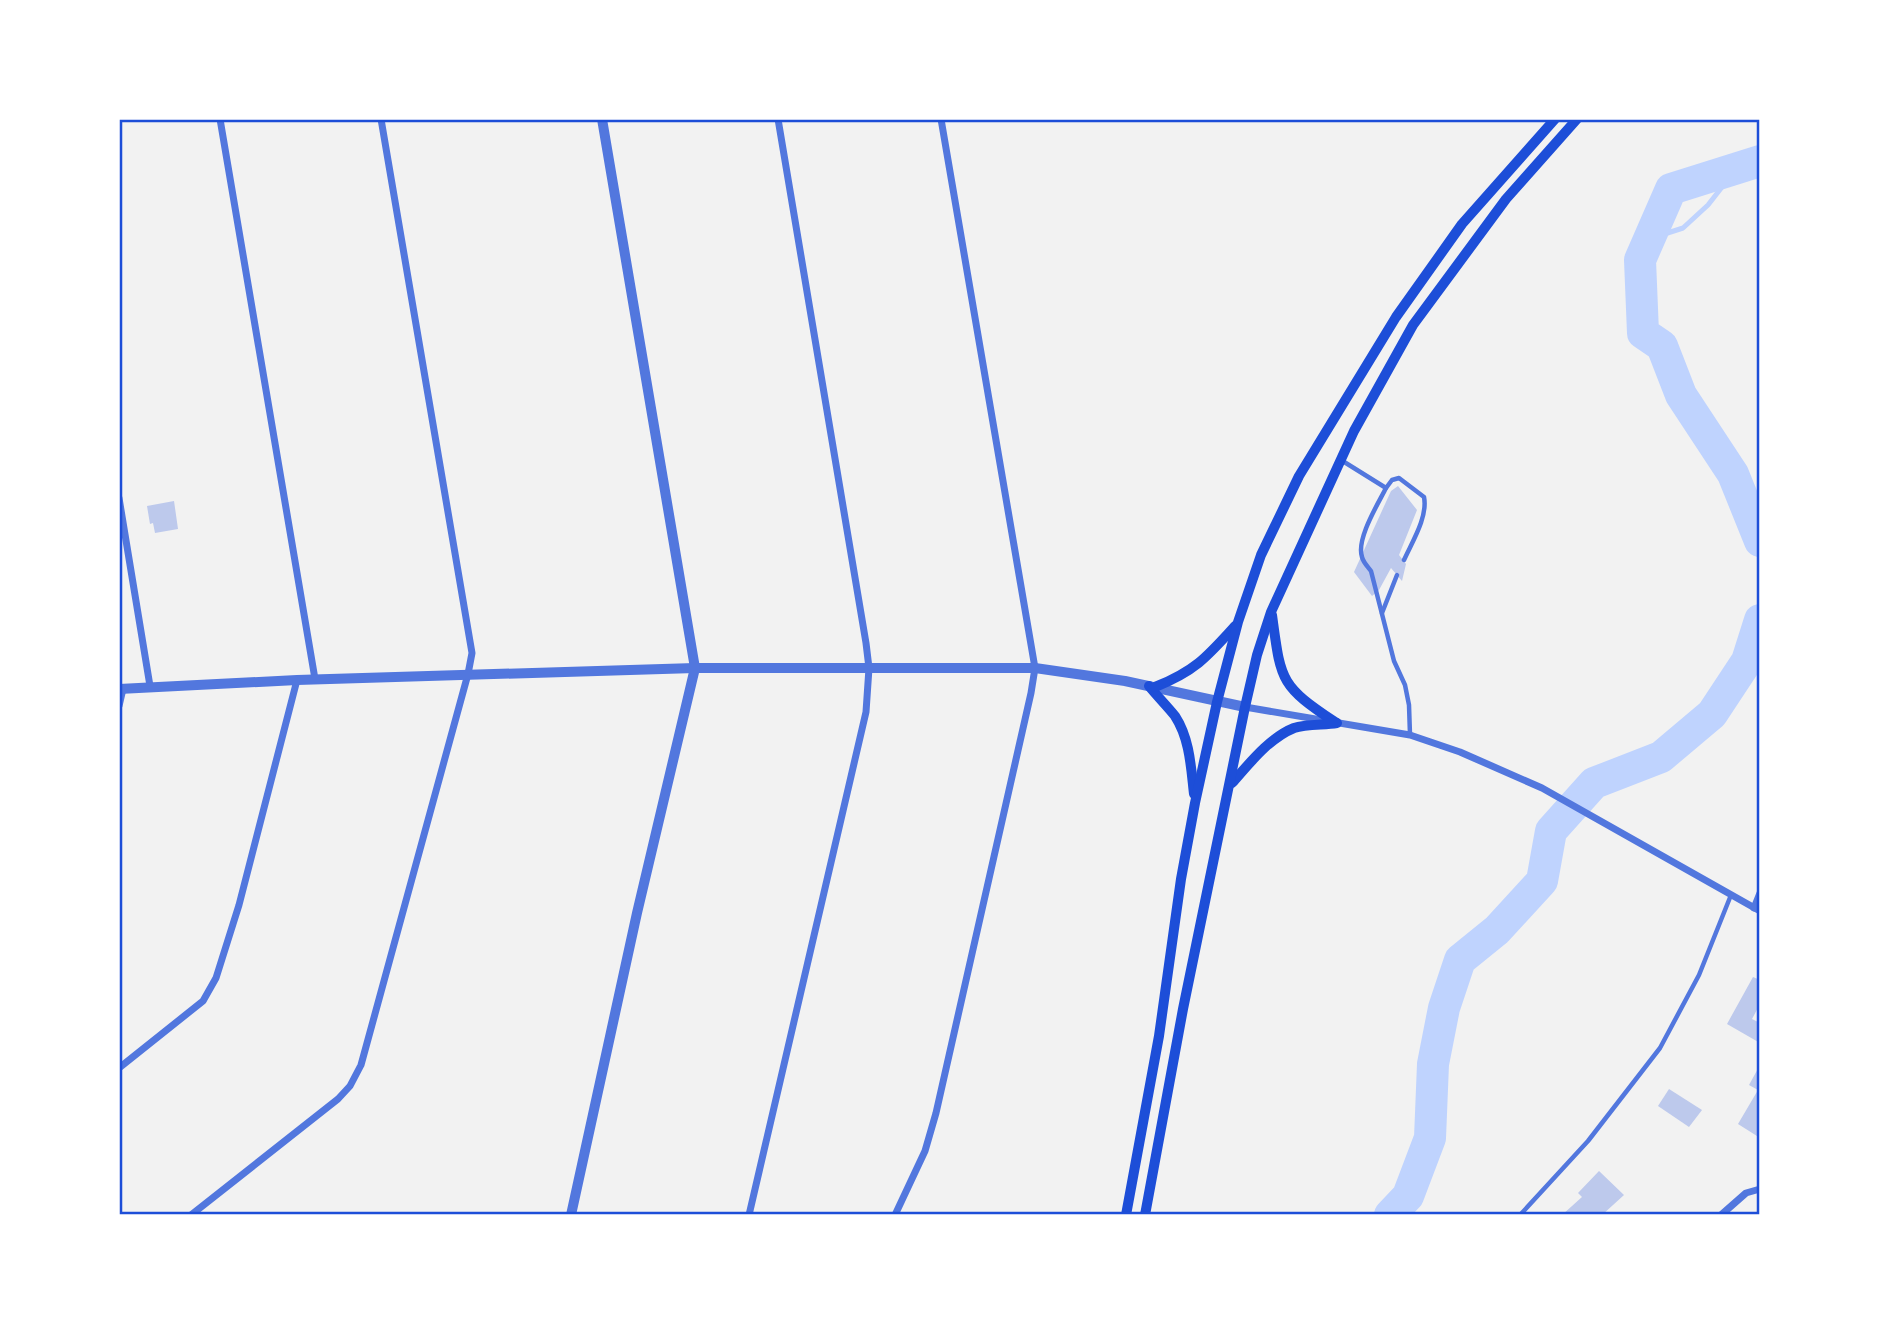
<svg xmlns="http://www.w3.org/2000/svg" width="1879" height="1334" font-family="Quicksand,sans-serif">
<rect width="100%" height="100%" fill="#f2f2f2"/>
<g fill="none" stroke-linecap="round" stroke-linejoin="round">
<polyline stroke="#bfd3fe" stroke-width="5" points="1649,239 1683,228 1708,205 1736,169"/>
<g stroke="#bfd3fe" stroke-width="32">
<polyline points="1760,161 1671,189 1640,260 1643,333 1662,346 1681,395 1733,474 1760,541"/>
<polyline points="1390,1215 1408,1196 1430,1138 1433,1064 1444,1008 1460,960 1497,930 1542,881 1551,831 1594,783 1661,757 1712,714 1747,661 1760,620"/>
</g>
</g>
<g fill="#bdc9ec">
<polygon points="1398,486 1417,510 1399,555 1406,564 1402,581 1391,568 1379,590 1372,596 1354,572 1391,491"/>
<polygon points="174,501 178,529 155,533 153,523 150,524 147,506"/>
<polygon points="1753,977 1760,980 1760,1004 1752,1019 1760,1023 1760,1043 1727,1024"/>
<polygon points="1760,1065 1760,1130 1757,1136 1738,1124 1758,1090 1749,1085"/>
<polygon points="1669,1089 1702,1110 1689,1127 1658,1106"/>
<polygon points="1599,1171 1624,1195 1602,1215 1562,1215 1582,1197 1578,1193"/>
</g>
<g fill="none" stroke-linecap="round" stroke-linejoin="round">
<g stroke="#5277de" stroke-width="4.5">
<path d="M1341,460L1386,488C1378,504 1356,539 1362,557C1363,562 1368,567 1371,571L1394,661L1405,685L1409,705L1410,735"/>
<path d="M1386,488L1392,480L1399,478L1424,497C1428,517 1412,542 1404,560"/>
<polyline points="1382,613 1397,575"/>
<polyline points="1520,1215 1588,1141 1660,1048 1699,975 1731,895"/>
</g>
<g stroke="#5277de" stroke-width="7">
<polyline points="220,119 315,679"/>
<polyline points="119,498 150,686"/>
<polyline points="119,706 123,689"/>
<polyline points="1245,707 1410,735 1460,752 1542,788 1760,911"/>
<polyline points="1754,908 1760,893"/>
<polyline points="119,1068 203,1001 216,978 239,905 297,680"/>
<polyline points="191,1215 338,1099 350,1086 361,1065 468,674 472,653 381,119"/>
<polyline points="749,1215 866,712 869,668 866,643 778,119"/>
<polyline points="895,1215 925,1151 936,1113 1031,693 1035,668 941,119"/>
<polyline points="1721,1215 1746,1193 1760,1189"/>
</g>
<g stroke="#5277de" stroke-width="10">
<polyline points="119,689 297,680 695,668 1035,668 1125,681 1245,707"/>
<polyline points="571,1215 637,913 695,668 602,119"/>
</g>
<g stroke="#1d4ed8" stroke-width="10">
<path d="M1272,615C1281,680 1279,685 1335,722"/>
<path d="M1149,686C1157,696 1167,706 1175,716C1190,739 1191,768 1194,794"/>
<path d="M1155,687C1195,671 1207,657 1235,626"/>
<path d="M1232,783C1249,764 1269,738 1294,728C1306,724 1324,725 1337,723"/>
<polyline points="1126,1215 1159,1036 1181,879 1195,803 1217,702 1238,622 1261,555 1299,476 1396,317 1462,224 1555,119"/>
<polyline points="1145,1215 1183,1009 1245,707 1257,655 1271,612 1354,431 1413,325 1506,199 1577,119"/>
</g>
</g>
<rect width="1879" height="1334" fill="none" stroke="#ffffff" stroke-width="242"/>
<rect x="121" y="121" width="1637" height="1092" fill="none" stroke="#1d4ed8" stroke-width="2.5"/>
</svg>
